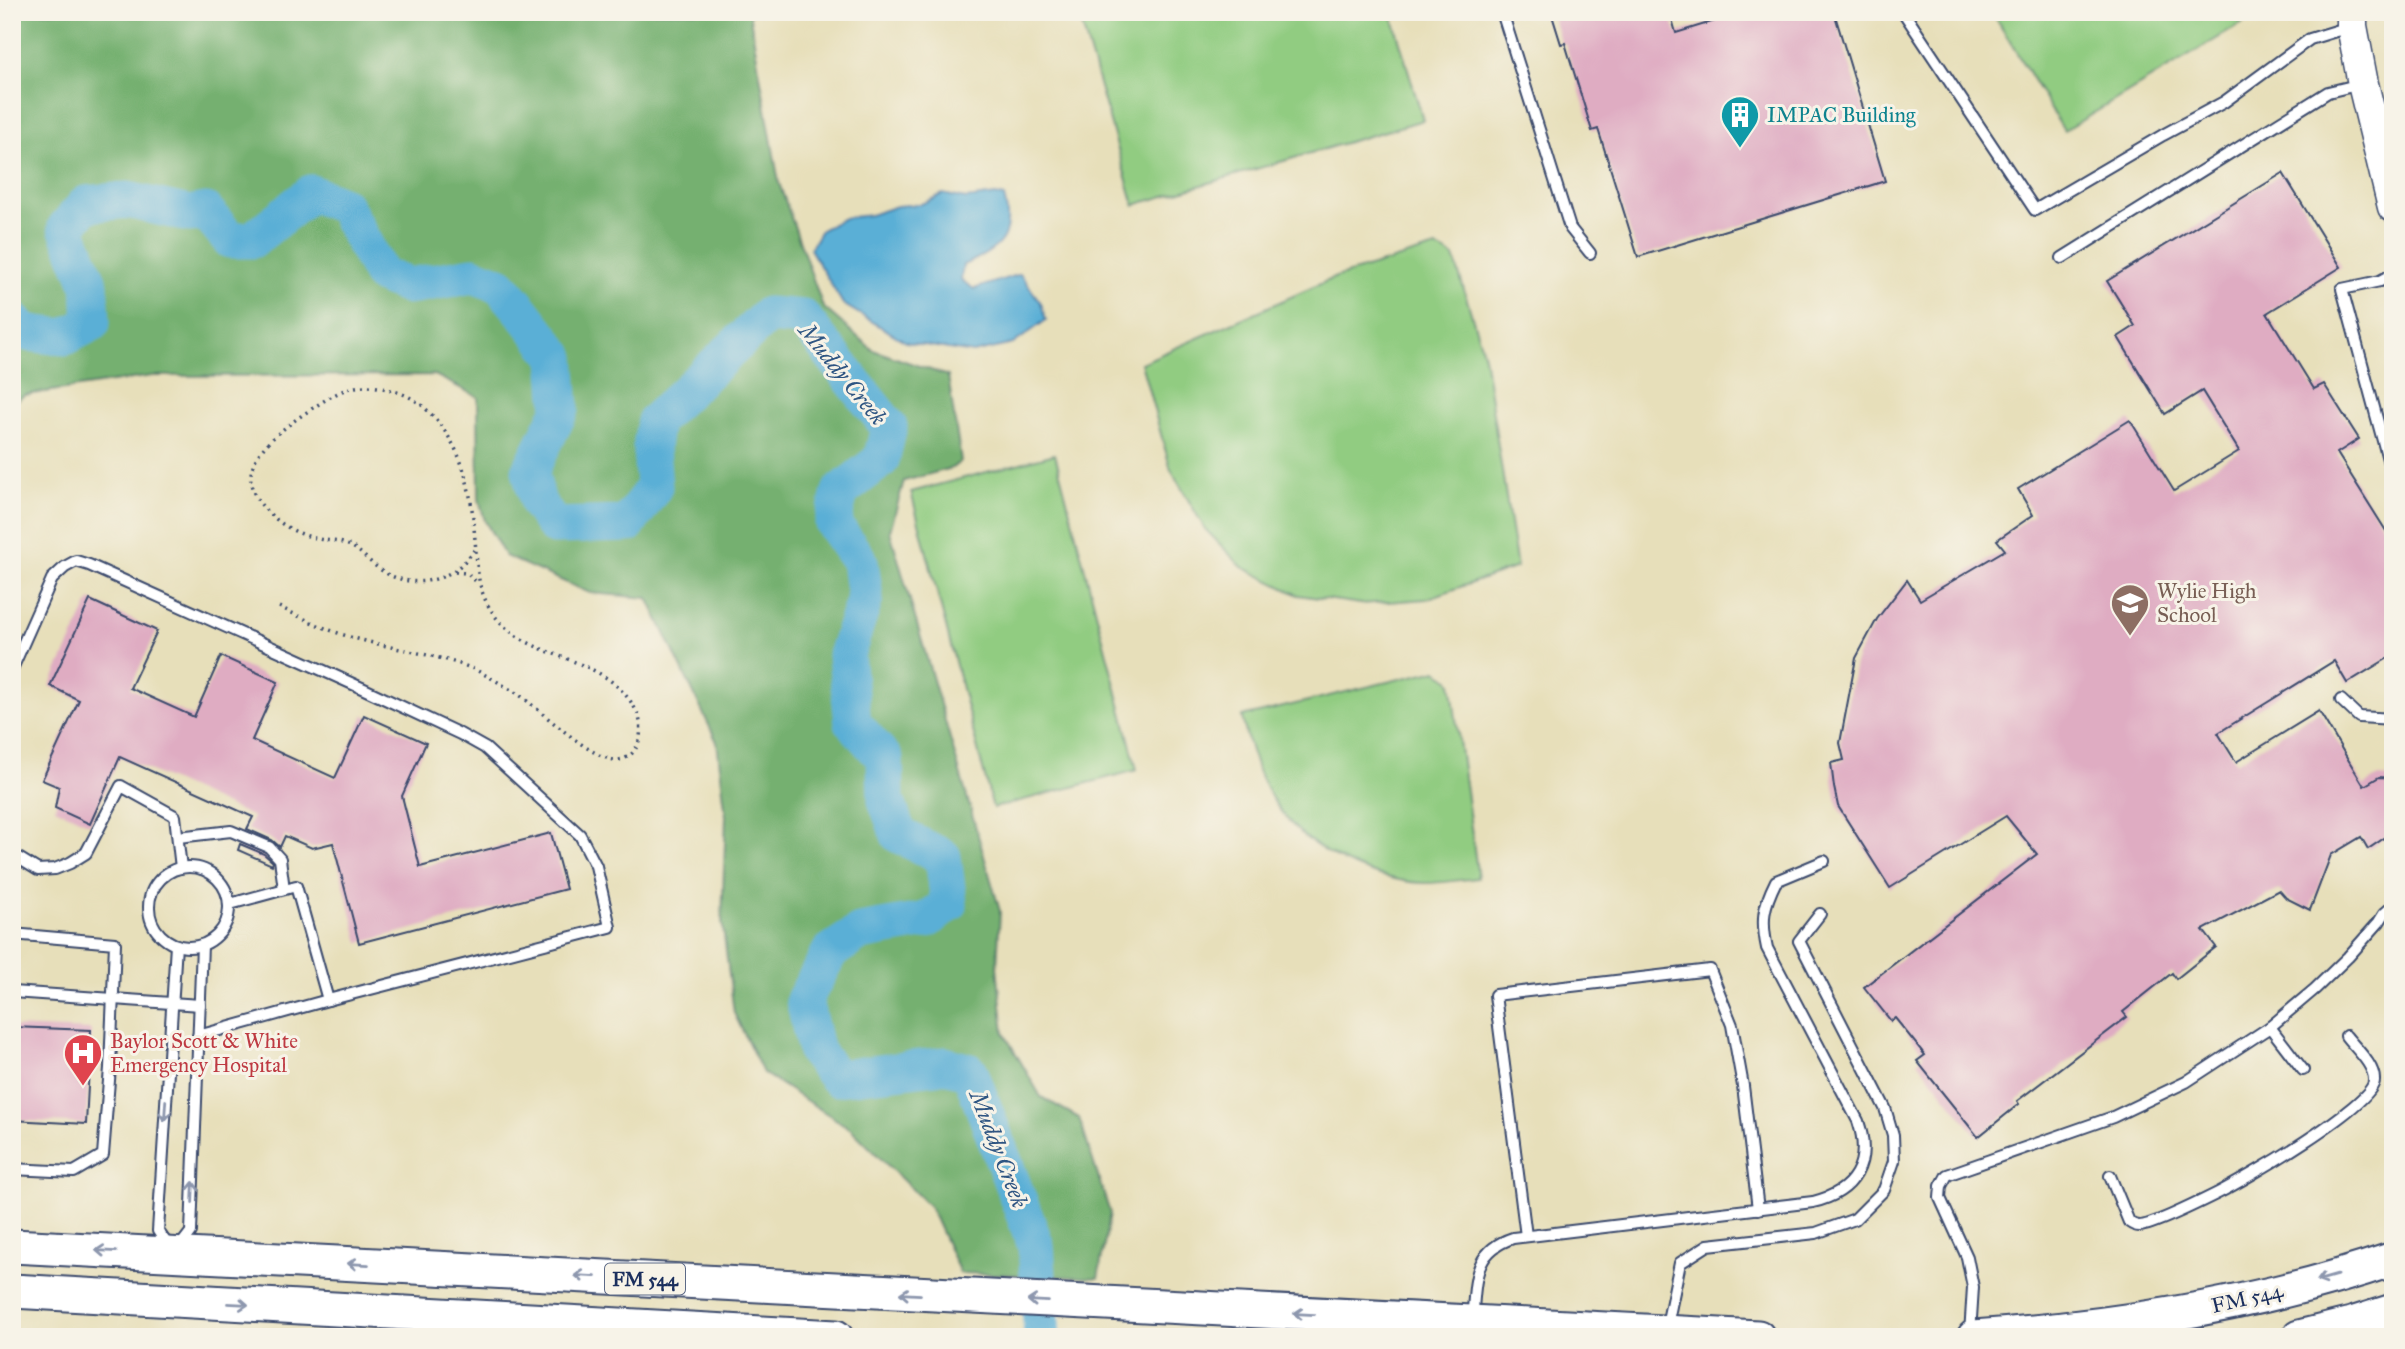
<svg xmlns="http://www.w3.org/2000/svg" width="2405" height="1349" font-family="'IM FELL Great Primer',serif">
<rect width="100%" height="100%" fill="#f7f3e8"/>
<filter id="ink" filterUnits="userSpaceOnUse"><feTurbulence type="fractalNoise" baseFrequency=".0143" numOctaves="2"/><feDisplacementMap in="SourceGraphic" scale="14" xChannelSelector="R" yChannelSelector="G"/><feConvolveMatrix kernelMatrix="1 2 1 2 8 2 1 2 1" color-interpolation-filters="sRGB"/></filter>
<filter id="wash" filterUnits="userSpaceOnUse"><feTurbulence type="fractalNoise" baseFrequency=".00686" numOctaves="4" result="noise"/><feDisplacementMap in="SourceGraphic" scale="28" xChannelSelector="R" yChannelSelector="G"/><feGaussianBlur stdDeviation="1.57" result="paint"/><feColorMatrix in="noise" values="0 0 0 0 0 0 0 0 0 0 0 0 0 0 0 0 0 1.4 0 .05"/><feComposite in="paint" operator="in"/></filter>
<g filter="url(#wash)">
<rect width="100%" height="100%" fill="#e7dfba"/>
<g fill="#91cc81" stroke="#567e70" stroke-width="2">
<polygon points="1125,12 1391,12 1423,120 1134,205 1082,25"/>
<polygon points="1992,12 2261,12 2064,131"/>
<polygon points="1436,247 1454,257 1484,356 1517,567 1426,599 1361,604 1298,595 1242,567 1205,529 1171,470 1141,363 1336,277"/>
<polygon points="1055,454 1137,770 993,808 911,492"/>
<path d="M1437,670L1451,682L1478,878C1461,880 1442,883 1425,883C1404,883 1381,876 1362,869C1288,841 1258,792 1242,717Z"/>
</g>
<polygon fill="#74b06f" stroke="#487066" stroke-width="2" points="12,12 749,12 779,183 823,307 873,350 948,376 961,461 952,468 904,481 890,531 1000,911 997,966 1004,1033 1041,1097 1079,1118 1110,1213 1098,1278 960,1273 930,1207 851,1129 763,1073 734,1013 722,920 726,816 717,742 648,598 590,593 505,556 485,521 479,499 478,397 435,375 152,376 25,395 12,403"/>
<path fill="#5aafd6" stroke="#3a6f9a" stroke-width="2" d="M943,194L966,199L996,195L1004,197C1015,239 999,249 963,265L961,280L974,289L1020,274L1041,303L1046,320L1013,344L973,353L906,342L843,304L810,249L821,230L844,218L870,215L897,206L921,204Z"/>
<g fill="none" stroke-linecap="round" stroke-linejoin="round">
<polyline stroke="#5aafd6" stroke-width="37" points="12,319 27,333 65,337 92,323 90,286 66,227 86,204 128,200 189,214 206,211 230,240 252,240 311,193 344,206 381,275 409,286 473,275 500,285 522,311 557,357 561,409 530,471 538,503 554,526 628,524 654,487 651,447 655,421 768,315 803,318 889,427 881,460 840,492 833,523 860,562 865,598 846,655 853,723 885,759 886,800 899,835 943,857 949,904 927,920 860,932 830,952 804,1000 816,1052 837,1078 945,1065 970,1072 1036,1246 1042,1337"/>
</g>
<g id="blocks">
<g fill="#dfacc2">
<polygon points="1551,12 1670,12 1676,33 1744,12 1834,12 1885,181 1638,257 1598,129 1592,131 1565,43 1561,44"/>
<polygon points="2283,173 2341,267 2267,313 2314,389 2324,384 2359,439 2337,453 2393,542 2393,655 2347,683 2334,661 2218,733 2236,762 2319,711 2364,786 2379,777 2393,778 2393,832 2368,849 2361,837 2331,855 2310,910 2286,898 2279,890 2203,930 2216,947 2176,979 2172,973 2123,1012 2127,1017 2017,1101 2019,1104 1978,1137 1917,1061 1925,1055 1895,1018 1891,1021 1864,987 2037,854 2006,816 1890,888 1838,806 1834,787 1831,763 1844,760 1840,743 1856,658 1877,619 1907,580 1920,600 2005,550 1997,540 2033,515 2018,489 2130,420 2174,491 2239,451 2202,391 2165,414 2118,337 2135,326 2107,281"/>
<polygon points="90,600 157,631 130,688 194,717 221,656 278,682 252,740 335,778 364,715 426,743 402,796 420,867 551,833 566,889 359,943 333,843 312,848 285,836 280,847 272,840 247,829 253,817 120,757 90,824 55,808 59,787 42,780 79,700 50,686"/>
<polygon points="240,844 264,854 273,862 272,865 238,850"/>
<polygon points="12,1027 91,1030 86,1124 12,1120"/>
</g>
</g>
</g>
<g filter="url(#ink)">
<use href="#blocks" fill-opacity="0" stroke="#3a496c" stroke-width="2"/>
<g fill="none" stroke-linecap="round" stroke-linejoin="round">
<g stroke="#3a496c" stroke-width="14">
<g id="lane">
<polyline points="1502,12 1570,228 1590,253"/>
<polyline points="1905,12 1904,13 2035,210 2163,135 2224,102 2310,39 2349,27"/>
<polyline points="2062,258 2328,92 2361,84"/>
<polyline points="2393,274 2380,281 2342,289 2393,478"/>
<polyline points="12,669 52,579 65,567 76,561 89,565 364,689 460,734 485,748 580,835 596,866 610,927 328,1000 296,886 230,904"/>
<polyline points="2341,700 2359,717 2393,719"/>
<polyline points="178,837 231,831 269,847 280,859 284,889"/>
<polyline points="12,854 38,870 55,869 70,863 86,853 121,786 175,816 181,868"/>
<circle cx="189" cy="907" r="40"/>
<polyline points="12,934 115,943 110,1068 103,1155 74,1172 12,1169"/>
<polyline points="176,945 158,1231 174,1254 191,1232 202,945"/>
<polyline points="12,992 200,1005"/>
<polyline points="2270,1027 2303,1070"/>
<polyline points="198,1036 328,1000"/>
<path d="M2110,1176L2129,1222C2133,1225 2135,1226 2139,1226C2152,1226 2204,1200 2218,1193C2244,1180 2373,1105 2374,1081C2375,1065 2355,1048 2346,1036"/>
<polyline points="1526,1236 1495,995 1710,970 1732,1025 1743,1086 1758,1209"/>
<path d="M1472,1320C1476,1283 1472,1251 1513,1238L1813,1202C1855,1192 1872,1163 1858,1121L1767,948C1761,920 1763,907 1776,881L1824,861"/>
<polyline points="1666,1330 1680,1263 1708,1245 1816,1233 1855,1219 1884,1190 1894,1161 1893,1135 1885,1108 1799,941 1820,914"/>
<polyline points="1970,1334 1973,1287 1967,1257 1940,1198 1941,1186 1947,1175 2113,1117 2186,1082 2270,1027 2315,989 2348,957 2379,922 2384,914 2393,906"/>
</g>
</g>
<g stroke="#3a496c" stroke-width="33">
<polyline id="secondary" points="2352,12 2352,26 2363,84 2393,207"/>
</g>
<g stroke="#3a496c" stroke-width="37">
<g id="primary">
<polyline points="12,1246 1758,1337"/>
<polyline points="12,1291 836,1337"/>
<path d="M1974,1337C2115,1327 2259,1305 2393,1259"/>
<polyline points="2299,1337 2352,1324 2393,1311"/>
</g>
</g>
<g stroke="#3a496c" stroke-width="3.5" stroke-dasharray="2 5" stroke-linecap="butt">
<polyline points="455,572 466,573 478,583"/>
<path d="M279,607C299,616 320,627 341,634C383,648 429,652 471,668C487,675 503,685 518,694C540,709 593,762 618,760C640,758 645,729 637,712C605,651 532,664 495,616C476,590 478,570 475,540C472,500 467,459 441,426C431,412 417,399 400,393C383,387 365,383 347,389C331,395 316,406 301,416C261,444 224,478 277,520C289,530 305,536 319,539C328,541 338,541 346,544C359,549 367,560 378,568C412,593 455,582 476,547"/>
</g>
<use href="#lane" stroke="#fff" stroke-width="10"/>
<use href="#secondary" stroke="#fff" stroke-width="30"/>
<use href="#primary" stroke="#fff" stroke-width="33"/>
</g>
<defs><path id="oneway-shaft" d="M-6 0H5M1.5-3L5.5 0L1.5 3" fill="none" stroke-width="1.6" stroke-linecap="round" stroke-linejoin="round" transform="scale(1.75)"/></defs>
<g stroke="#8d97ae">
<use href="#oneway-shaft" transform="translate(165 1111) rotate(94)"/>
<use href="#oneway-shaft" transform="translate(193 1192) rotate(-88)"/>
<use href="#oneway-shaft" transform="translate(106 1251) rotate(-177)"/>
<use href="#oneway-shaft" transform="translate(358 1264) rotate(-177)"/>
<use href="#oneway-shaft" transform="translate(585 1276) rotate(-177)"/>
<use href="#oneway-shaft" transform="translate(2327 1278) rotate(164)"/>
<use href="#oneway-shaft" transform="translate(910 1294) rotate(-177)"/>
<use href="#oneway-shaft" transform="translate(1038 1301) rotate(-177)"/>
<use href="#oneway-shaft" transform="translate(238 1304) rotate(3)"/>
<use href="#oneway-shaft" transform="translate(1304 1314) rotate(-177)"/>
</g>
</g>
<defs>
<g id="building-pin" transform="scale(2.0125)"><path d="M0 17L-7.5 6A9.5 9.5 0 1 1 7.5 6Z" fill="#0f9aa8" stroke="#f7f3e8"/><path d="M-4-6H4V6H1V3H-1V6H-4ZM-2.5-4.3h1.7v1.8h-1.7ZM.8-4.3h1.7v1.8H.8ZM-2.5-1h1.7V.8h-1.7ZM.8-1h1.7V.8H.8Z" fill="#fff"/></g>
<g id="school-pin" transform="scale(2.0125)"><path d="M0 17L-7.5 6A9.5 9.5 0 1 1 7.5 6Z" fill="#8d6e63" stroke="#f7f3e8"/><path d="M0-5L7-2L0 1L-7-2ZM-4 1L0 2.5L4 1V4Q0 6-4 4Z" fill="#fff"/></g>
<g id="hospital-pin" transform="scale(2.0125)"><path d="M0 17L-7.5 6A9.5 9.5 0 1 1 7.5 6Z" fill="#e0444e" stroke="#f7f3e8"/><path d="M-5-5h3v3.5h4V-5h3V5h-3V1.5h-4V5h-3Z" fill="#fff"/></g>
</defs>
<g fill-rule="evenodd">
<use href="#building-pin" x="1740" y="115"/>
<use href="#school-pin" x="2130" y="603"/>
<use href="#hospital-pin" x="83" y="1053"/>
</g>
<g text-anchor="middle" dominant-baseline="central" stroke-width="6" stroke-linejoin="round" paint-order="stroke">
<rect fill="#f7f3e8" stroke="#5d6a87" stroke-width="2" x="605" y="1263.5" width="80" height="31" rx="5"/>
<g font-size="19" font-weight="bold" fill="#1b2f5e">
<text x="645" y="1279">FM 544</text>
</g>
<g font-size="21" fill="#0d838f" stroke="#f7f3e8" text-anchor="start">
<text x="1767" y="115">IMPAC Building</text>
</g>
<g font-size="21" fill="#785e54" stroke="#f7f3e8" text-anchor="start">
<text x="2157" y="591">Wylie High<tspan x="2157" dy="24">School</tspan></text>
</g>
<g font-size="21" fill="#be3a42" stroke="#f7f3e8" text-anchor="start">
<text x="110" y="1041">Baylor Scott &amp; White<tspan x="110" dy="24">Emergency Hospital</tspan></text>
</g>
<g font-size="21" fill="#1b2f5e" stroke="#f7f3e8">
<text transform="translate(2247 1298) rotate(-13)">FM 544</text>
</g>
<g font-size="23" font-style="italic" fill="#2e5582" stroke="#f7f3e8">
<text transform="translate(843 374) rotate(51)">Muddy Creek</text>
<text transform="translate(999 1149) rotate(69)">Muddy Creek</text>
</g>
</g>
<rect width="2405" height="1349" fill="none" stroke="#f7f3e8" stroke-width="42"/>
</svg>
